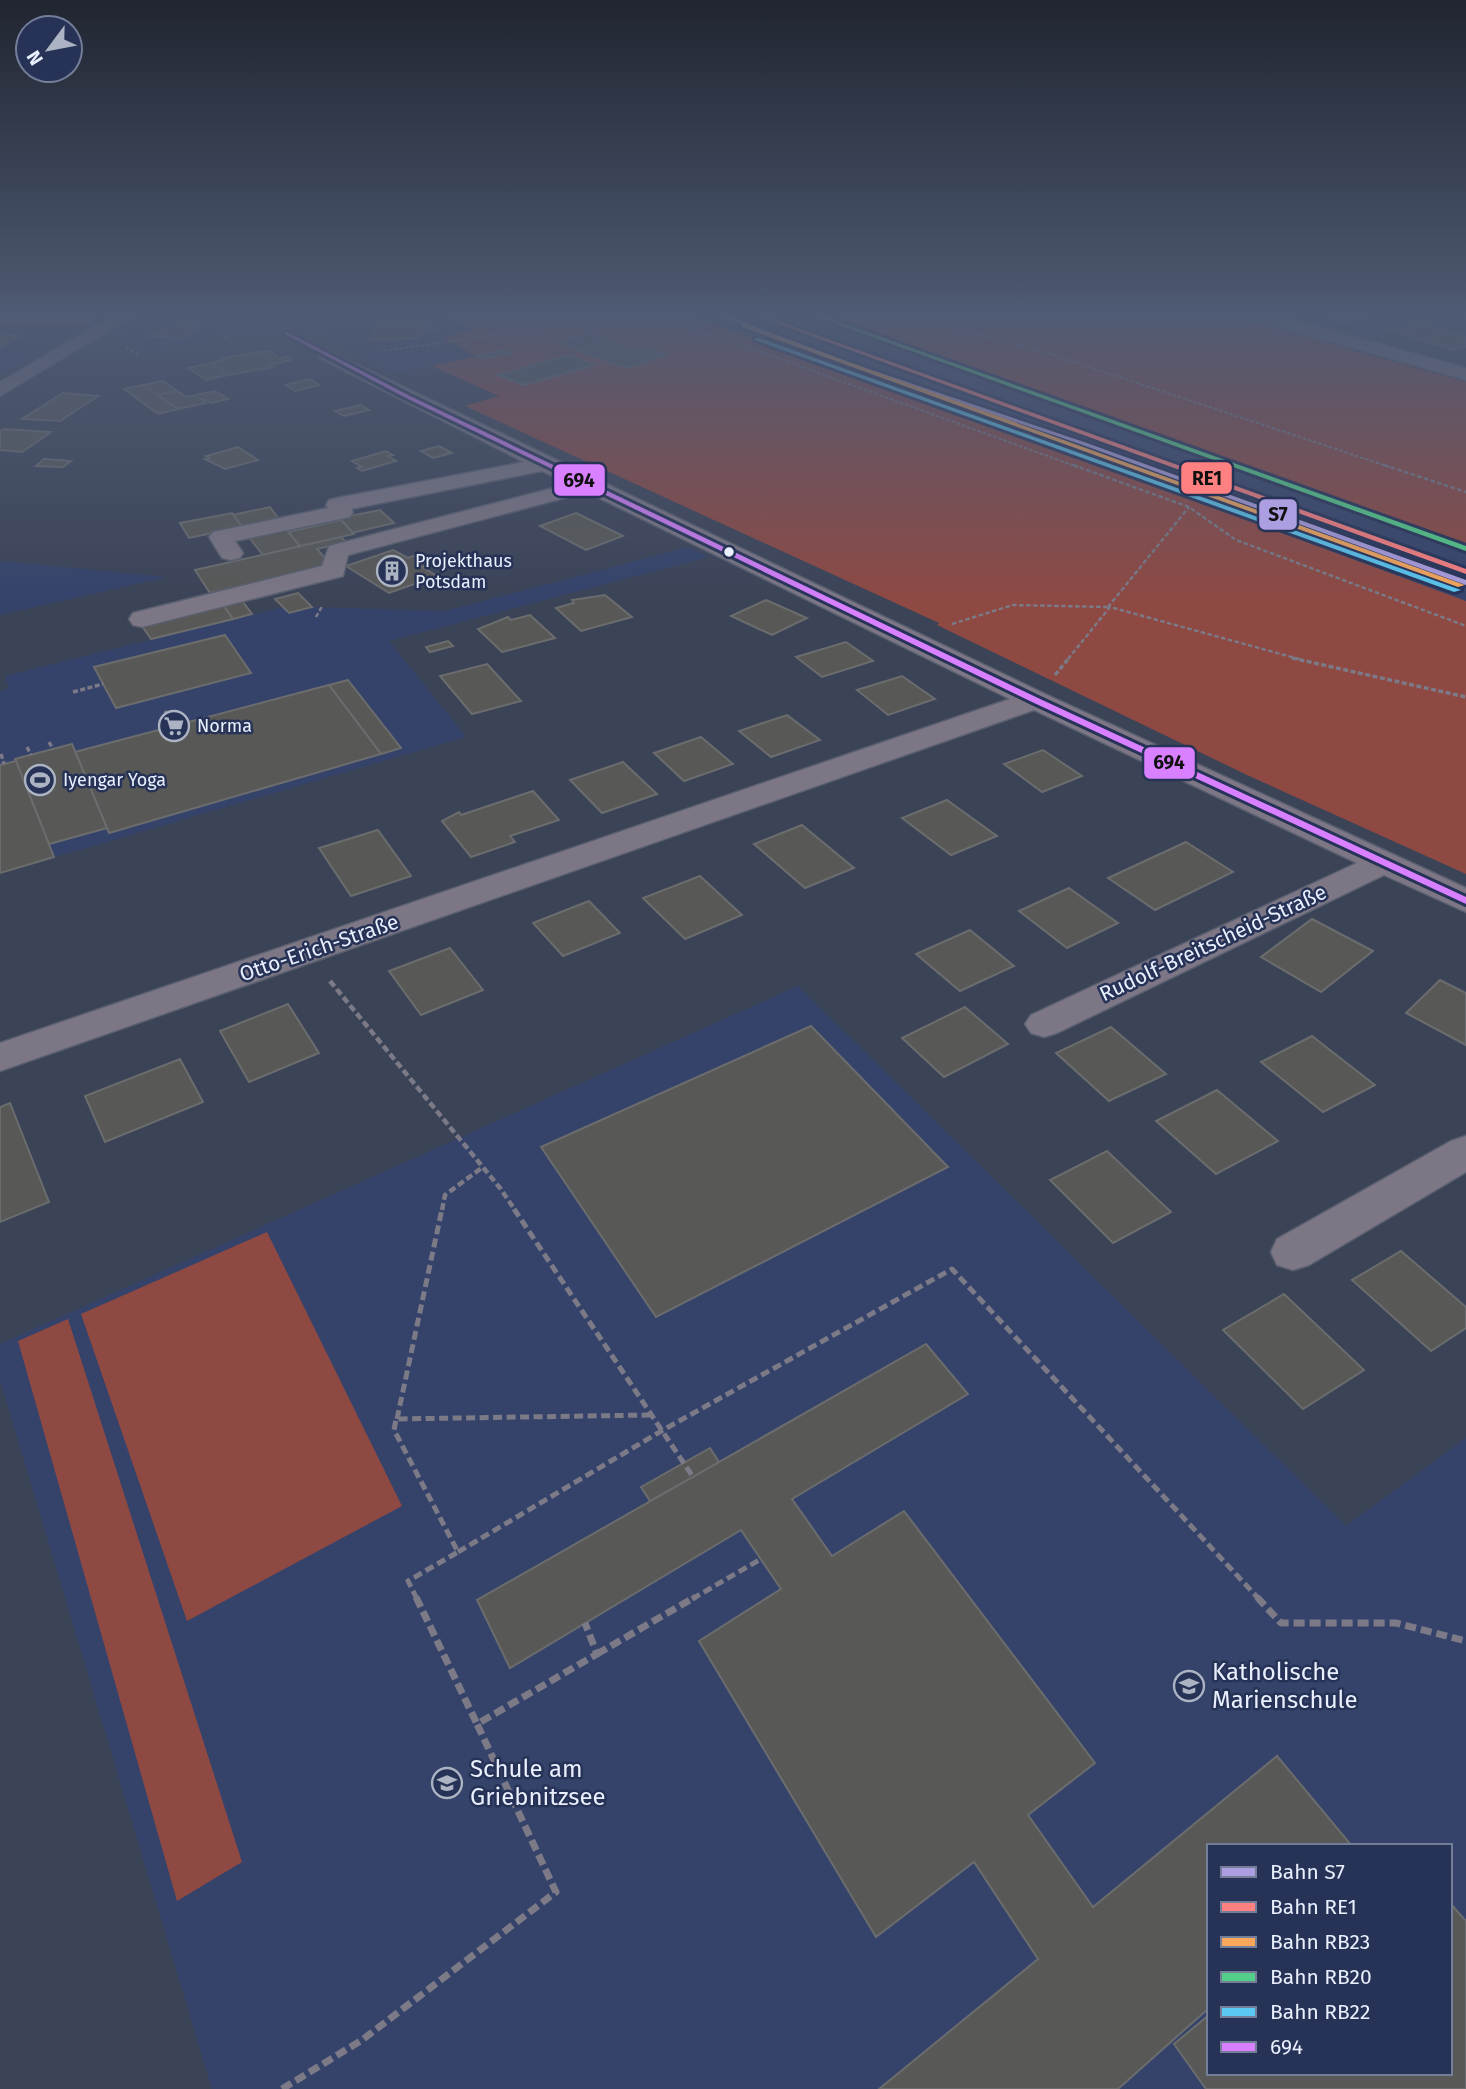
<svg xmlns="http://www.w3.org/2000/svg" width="1466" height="2089" font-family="'Fira Sans',sans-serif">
<rect width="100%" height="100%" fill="#3b4357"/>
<g fill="#35436b" fill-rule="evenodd">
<polygon points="183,313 224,313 251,328 146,351 119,337 147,320"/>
<polygon points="402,313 437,313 474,330 444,338 477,356 394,374 324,336 329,330"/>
<polygon points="684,313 813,313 1466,545 1466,601"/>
<polygon points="0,325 86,325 0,375"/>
<polygon points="689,547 708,557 389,641 466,737 0,873 0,691 9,688 5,676 283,607 290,613 312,607 445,611"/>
<polygon points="0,561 167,577 0,615"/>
<path d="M798,986L1346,1526L1466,1438V2089H212L0,1380V1344ZM1209,1846H1450V2073H1209Z"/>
</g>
<g fill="#8f4943">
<polygon points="0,313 106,313 86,325 0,325"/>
<polygon points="437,313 684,313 1466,601 1466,874 1247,775 937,625 939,623 465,406 499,396 432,366 476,356 443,338 473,329"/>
<polygon points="813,313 1221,313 1466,382 1466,545"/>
<polygon points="267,1232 402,1506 187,1621 81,1314"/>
<polygon points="68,1319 242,1862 177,1901 18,1341"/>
</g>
<g fill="#585957" stroke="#6b6c6d" stroke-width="2">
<polygon points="1345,313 1375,313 1382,316 1340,322 1326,316"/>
<polygon points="408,321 426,323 435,329 423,329 419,338 369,341 377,324 407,324"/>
<polygon points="1420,322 1466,337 1466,347 1453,350 1389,330"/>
<polygon points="191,323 202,326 197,329 200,329 183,338 151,336 174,324"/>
<polygon points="590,333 635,350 644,347 667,355 630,367 619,366 557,342"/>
<polygon points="0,334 18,336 0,348"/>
<polygon points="505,350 511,353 483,359 477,356"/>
<polygon points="264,351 269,351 280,359 287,357 291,360 270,365 273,367 228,375 210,363 225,360 222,358"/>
<polygon points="569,355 595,365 524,385 498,375"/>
<polygon points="210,363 228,375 206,380 188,368"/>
<polygon points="310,379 319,385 295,391 286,385"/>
<polygon points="163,381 177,391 158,395 143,385"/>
<polygon points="143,385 158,395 178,409 158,414 124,389"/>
<polygon points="177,391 187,397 215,391 228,399 211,403 204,399 201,399 206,403 178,409 158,395"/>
<polygon points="63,393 98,396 60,421 22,419"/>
<polygon points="361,405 369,410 344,416 335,411"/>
<polygon points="4,429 51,432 22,452 0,450 0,431"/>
<polygon points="439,446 452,453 433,458 421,451"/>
<polygon points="238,447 258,460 225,469 205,459 209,458 206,456"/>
<polygon points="386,451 393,455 388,456 396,461 362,471 357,468 362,467 352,461"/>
<polygon points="44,459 71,461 63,467 36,466"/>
<polygon points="270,507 281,522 244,530 233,515"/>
<polygon points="380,510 394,523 352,533 340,518"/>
<polygon points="232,513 242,527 189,538 180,523"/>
<polygon points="576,513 623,536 586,550 540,526"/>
<polygon points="341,520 354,534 300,546 288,532"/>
<polygon points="284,527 300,546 263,555 247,535"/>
<polygon points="341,537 346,542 317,549 331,565 210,593 195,570"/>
<polygon points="393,550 408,558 416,555 431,563 422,567 437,576 389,593 346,566"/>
<polygon points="298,593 312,607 289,613 275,599"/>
<polygon points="605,595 632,617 581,631 556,608 574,603 572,600"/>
<polygon points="240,598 252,614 233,619 221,603"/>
<polygon points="766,600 807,618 772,635 731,616"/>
<polygon points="224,606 233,619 151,639 142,626"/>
<polygon points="530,615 555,638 502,652 478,629 508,617 511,620"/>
<polygon points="225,635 251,673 116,708 94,667"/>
<polygon points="448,641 453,646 430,652 426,647"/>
<polygon points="846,642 873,661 822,677 796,657"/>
<polygon points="487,664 521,701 472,714 440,676"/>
<polygon points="902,676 935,699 888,715 857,690"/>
<polygon points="348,680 401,748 381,754 329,685"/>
<polygon points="329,685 381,754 109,833 75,752"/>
<polygon points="787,715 820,740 771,757 739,731"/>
<polygon points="701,737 733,764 684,781 654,753"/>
<polygon points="72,744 107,828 49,844 15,759"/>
<polygon points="1043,750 1082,776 1042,792 1004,764"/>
<polygon points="16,761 54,857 0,873 0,765"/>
<polygon points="623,762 657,794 602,813 570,780"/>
<polygon points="533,791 559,820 510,836 515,842 471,857 442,821 459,812 461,815"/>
<polygon points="947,800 997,836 951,855 902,818"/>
<polygon points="802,825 854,868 805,888 754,844"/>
<polygon points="378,830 411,876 351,896 319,848"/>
<polygon points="1186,842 1233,872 1155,910 1108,878"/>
<polygon points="700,876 742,915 685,939 643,898"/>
<polygon points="1069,888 1118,923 1067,948 1019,911"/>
<polygon points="589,901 620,933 563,956 533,923"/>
<polygon points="1312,919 1373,951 1321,992 1261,957"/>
<polygon points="970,930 1014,966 960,991 916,954"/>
<polygon points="450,948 483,990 421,1015 389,971"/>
<polygon points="1440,980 1466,993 1466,1045 1406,1013"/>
<polygon points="288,1004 319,1053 249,1082 220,1031"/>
<polygon points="965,1007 1008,1044 944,1077 902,1038"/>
<polygon points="811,1026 948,1167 656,1317 541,1147"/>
<polygon points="1111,1027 1166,1074 1109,1101 1056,1053"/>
<polygon points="1312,1036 1375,1085 1323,1112 1261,1062"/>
<polygon points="180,1059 203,1102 105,1142 85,1096"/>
<polygon points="1217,1090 1278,1141 1216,1174 1156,1121"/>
<polygon points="10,1103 49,1202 0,1222 0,1107"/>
<polygon points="1107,1151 1171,1212 1113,1243 1050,1180"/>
<polygon points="1401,1251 1466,1307 1466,1328 1431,1351 1352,1280"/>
<polygon points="1284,1294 1364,1370 1303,1409 1223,1330"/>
<polygon points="926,1344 968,1394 792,1499 832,1556 904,1511 1095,1763 1028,1815 1093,1907 1277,1756 1352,1846 1209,1846 1209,2008 1118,2089 879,2089 1038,1959 974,1862 876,1937 699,1641 781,1589 741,1530 510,1668 477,1600"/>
<polygon points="710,1448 719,1462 650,1501 641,1487"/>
<polygon points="1450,1903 1466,1921 1466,2089 1206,2089 1174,2044 1209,2015 1209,2073 1450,2073"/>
</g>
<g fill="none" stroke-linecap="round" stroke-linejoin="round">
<g stroke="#595f6f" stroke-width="3">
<g id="minor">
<polygon points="117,313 138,313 0,396 0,382"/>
<polygon points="1242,313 1270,313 1466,368 1466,380 1244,317"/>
<polygon points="327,350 1045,694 1466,888 1466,912 1384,875 1057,1033 1044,1037 1031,1033 1025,1024 1031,1015 1357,863 1034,710 0,1071 0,1043 1010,699 587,492 348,555 343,576 142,627 133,625 129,619 133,613 322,566 329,546 569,484 542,471 351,509 353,512 350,517 235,541 243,553 240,558 231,560 222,558 209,537 213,532 328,508 326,505 329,500 337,498 524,462 321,359 318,355 321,351"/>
<polygon points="1466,1136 1466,1172 1309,1265 1293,1270 1277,1265 1271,1252 1277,1239 1451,1141"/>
</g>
</g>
<g stroke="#7c7a87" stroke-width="2" stroke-dasharray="3.5 2" stroke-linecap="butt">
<polyline points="640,313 722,338 1078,467"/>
<polyline points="904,313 1050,354 1390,467"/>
<polyline points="161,316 178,313"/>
<polyline points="304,317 306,319"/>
<polyline points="0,319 34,314 64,316"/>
<polyline points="219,335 229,339"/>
<polyline points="126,347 138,355"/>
<polyline points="383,351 641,314"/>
</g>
<g stroke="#7c7a87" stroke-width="2.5" stroke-dasharray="4.5 2.5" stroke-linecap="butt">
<polyline points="1073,465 1189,507 1236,540 1466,626"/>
<polyline points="1384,465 1466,492"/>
<polyline points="1108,607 1189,507"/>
<polyline points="316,617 321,608 324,608"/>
<polyline points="952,624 1013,605 1109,607"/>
<polyline points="1068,659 1110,607 1299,659"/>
</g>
<g stroke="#7c7a87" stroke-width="3.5" stroke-dasharray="5 2.5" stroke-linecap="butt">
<polyline points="1292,658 1466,697"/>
<polyline points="1055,675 1069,658"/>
<polyline points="73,692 103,684"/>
<polyline points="165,711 174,726"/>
<polyline points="49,742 53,749"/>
<polyline points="27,747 31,755"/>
<polyline points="1,754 4,764"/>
</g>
<g stroke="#7c7a87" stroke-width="4.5" stroke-dasharray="7 3.5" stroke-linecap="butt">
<polyline points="330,981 500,1188 515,1210"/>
<polyline points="442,1210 445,1195 483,1167"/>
</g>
<g stroke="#7c7a87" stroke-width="5" stroke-dasharray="9 4.5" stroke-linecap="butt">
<polyline points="514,1209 693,1477"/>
<polyline points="397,1419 442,1209"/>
<polyline points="458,1552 663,1430 952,1269 1259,1599"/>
<polyline points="417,1599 408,1581 458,1552 394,1430 396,1419 651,1415"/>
<polyline points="692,1599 761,1559"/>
</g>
<g stroke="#7c7a87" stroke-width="7" stroke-dasharray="11 5" stroke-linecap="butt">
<polyline points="416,1597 477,1724"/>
<polyline points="1257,1597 1281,1623 1396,1623 1466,1641"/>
<polyline points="597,1654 695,1597"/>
<polyline points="282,2089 362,2040 556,1892 477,1724 597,1654 585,1623"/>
</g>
<use href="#minor" fill="#7d7785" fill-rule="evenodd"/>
<g stroke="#263256" stroke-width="6">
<polygon id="bus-1" points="287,332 410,396 1038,698 1466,897 1466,904 1032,702 406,398 285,334"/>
</g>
<use href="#bus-1" fill="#d880ff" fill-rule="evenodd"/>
<g stroke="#263256" stroke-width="6">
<polygon id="rail-1" points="711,313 719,313 854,364 1084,442 1466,580 1466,585 1080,444 850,366"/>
</g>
<g stroke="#263256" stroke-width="6">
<polygon id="rail-2" points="748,313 756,313 1466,569 1466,574"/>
</g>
<g stroke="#263256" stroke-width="6">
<polygon id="rail-3" points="742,325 746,325 1465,585 1458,587 742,327"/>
</g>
<g stroke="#263256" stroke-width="6">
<polygon id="rail-4" points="806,313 814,313 1466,546 1466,551"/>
</g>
<g stroke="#263256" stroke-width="6">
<polygon id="rail-5" points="755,338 759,338 1461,590 1454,592 755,340"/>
</g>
<use href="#rail-1" fill="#ad9ee1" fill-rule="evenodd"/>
<use href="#rail-2" fill="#ff8080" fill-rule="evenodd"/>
<use href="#rail-3" fill="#f9a75b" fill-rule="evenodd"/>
<use href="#rail-4" fill="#53cf89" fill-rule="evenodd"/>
<use href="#rail-5" fill="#5ac8f2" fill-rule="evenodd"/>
</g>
<linearGradient id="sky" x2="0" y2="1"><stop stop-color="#202530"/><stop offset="0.52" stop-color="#4f5b74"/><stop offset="1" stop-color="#4f5b74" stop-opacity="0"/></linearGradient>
<rect width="1466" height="606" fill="url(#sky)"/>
<defs>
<g id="building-ring" transform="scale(1.575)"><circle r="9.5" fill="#263256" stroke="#acb3c3" stroke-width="1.5"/><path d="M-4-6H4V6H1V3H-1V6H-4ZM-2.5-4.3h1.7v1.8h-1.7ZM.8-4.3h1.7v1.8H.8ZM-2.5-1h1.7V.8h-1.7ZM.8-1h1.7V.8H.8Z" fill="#acb3c3"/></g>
<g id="supermarket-ring" transform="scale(1.575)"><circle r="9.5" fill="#263256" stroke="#acb3c3" stroke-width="1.5"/><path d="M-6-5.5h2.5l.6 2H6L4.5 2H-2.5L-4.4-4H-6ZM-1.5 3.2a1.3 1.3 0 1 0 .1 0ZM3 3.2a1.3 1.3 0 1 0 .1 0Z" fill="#acb3c3"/></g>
<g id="stadium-ring" transform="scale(1.575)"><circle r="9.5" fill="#263256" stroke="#acb3c3" stroke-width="1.5"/><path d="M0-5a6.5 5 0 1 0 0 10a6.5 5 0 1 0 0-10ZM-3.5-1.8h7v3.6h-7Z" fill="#acb3c3"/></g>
<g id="school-ring" transform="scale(1.575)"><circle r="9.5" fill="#263256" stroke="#acb3c3" stroke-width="1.5"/><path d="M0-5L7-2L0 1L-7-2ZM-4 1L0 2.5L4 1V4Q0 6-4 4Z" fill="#acb3c3"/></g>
</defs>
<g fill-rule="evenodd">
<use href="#building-ring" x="392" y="571"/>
<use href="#supermarket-ring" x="174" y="726"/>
<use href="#stadium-ring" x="40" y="780"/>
<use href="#school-ring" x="1189" y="1686"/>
<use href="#school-ring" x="447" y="1783"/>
</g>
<circle fill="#e9effd" stroke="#263256" stroke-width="2.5" cx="729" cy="552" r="6"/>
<g text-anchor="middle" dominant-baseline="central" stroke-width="5" stroke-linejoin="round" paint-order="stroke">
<g font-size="18" fill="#e9effd" stroke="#263256" text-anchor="start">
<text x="415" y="561">Projekthaus<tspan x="415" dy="21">Potsdam</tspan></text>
<text x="197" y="726">Norma</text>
<text x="63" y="780">Iyengar Yoga</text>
</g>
<g font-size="21" fill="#e9effd" stroke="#263256">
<text transform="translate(1213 943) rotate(-25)">Rudolf-Breitscheid-Straße</text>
<text transform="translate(319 948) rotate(-19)">Otto-Erich-Straße</text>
</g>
<g font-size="24" fill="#e9effd" stroke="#263256" text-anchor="start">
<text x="1212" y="1672">Katholische<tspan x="1212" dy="28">Marienschule</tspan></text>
<text x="470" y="1769">Schule am<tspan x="470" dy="28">Griebnitzsee</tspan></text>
</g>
</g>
<g stroke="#263256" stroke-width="2.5">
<rect x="1180" y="461" width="53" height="34" rx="7" fill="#ff8080"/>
<rect x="553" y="463" width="53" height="34" rx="7" fill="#d880ff"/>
<rect x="1258" y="498" width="40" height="33" rx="7" fill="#ad9ee1"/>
<rect x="1143" y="746" width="53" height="34" rx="7" fill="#d880ff"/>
</g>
<g font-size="19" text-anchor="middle" font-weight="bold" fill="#111">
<text x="1207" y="485">RE1</text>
<text x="579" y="487">694</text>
<text x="1278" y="521">S7</text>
<text x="1169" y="769">694</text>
</g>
<rect x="1207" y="1844" width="245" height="231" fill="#263256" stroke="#747e99" stroke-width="2"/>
<rect x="1221" y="1867" width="35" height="10" fill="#ad9ee1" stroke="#747e99" stroke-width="2"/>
<text x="1270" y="1879" font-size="21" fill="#e9effd">Bahn S7</text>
<rect x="1221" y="1902" width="35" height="10" fill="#ff8080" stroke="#747e99" stroke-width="2"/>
<text x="1270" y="1914" font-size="21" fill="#e9effd">Bahn RE1</text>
<rect x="1221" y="1937" width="35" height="10" fill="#f9a75b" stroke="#747e99" stroke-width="2"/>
<text x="1270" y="1949" font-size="21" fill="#e9effd">Bahn RB23</text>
<rect x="1221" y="1972" width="35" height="10" fill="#53cf89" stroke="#747e99" stroke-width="2"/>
<text x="1270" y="1984" font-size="21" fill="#e9effd">Bahn RB20</text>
<rect x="1221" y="2007" width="35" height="10" fill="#5ac8f2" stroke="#747e99" stroke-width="2"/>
<text x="1270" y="2019" font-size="21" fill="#e9effd">Bahn RB22</text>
<rect x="1221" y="2042" width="35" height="10" fill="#d880ff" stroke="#747e99" stroke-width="2"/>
<text x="1270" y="2054" font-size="21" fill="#e9effd">694</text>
<g transform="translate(49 49) rotate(238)"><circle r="33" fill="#263256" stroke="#747e99" stroke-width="2"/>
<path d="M0-5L12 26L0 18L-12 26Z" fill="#acb3c3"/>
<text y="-10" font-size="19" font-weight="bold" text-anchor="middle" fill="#e9effd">N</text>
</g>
</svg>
